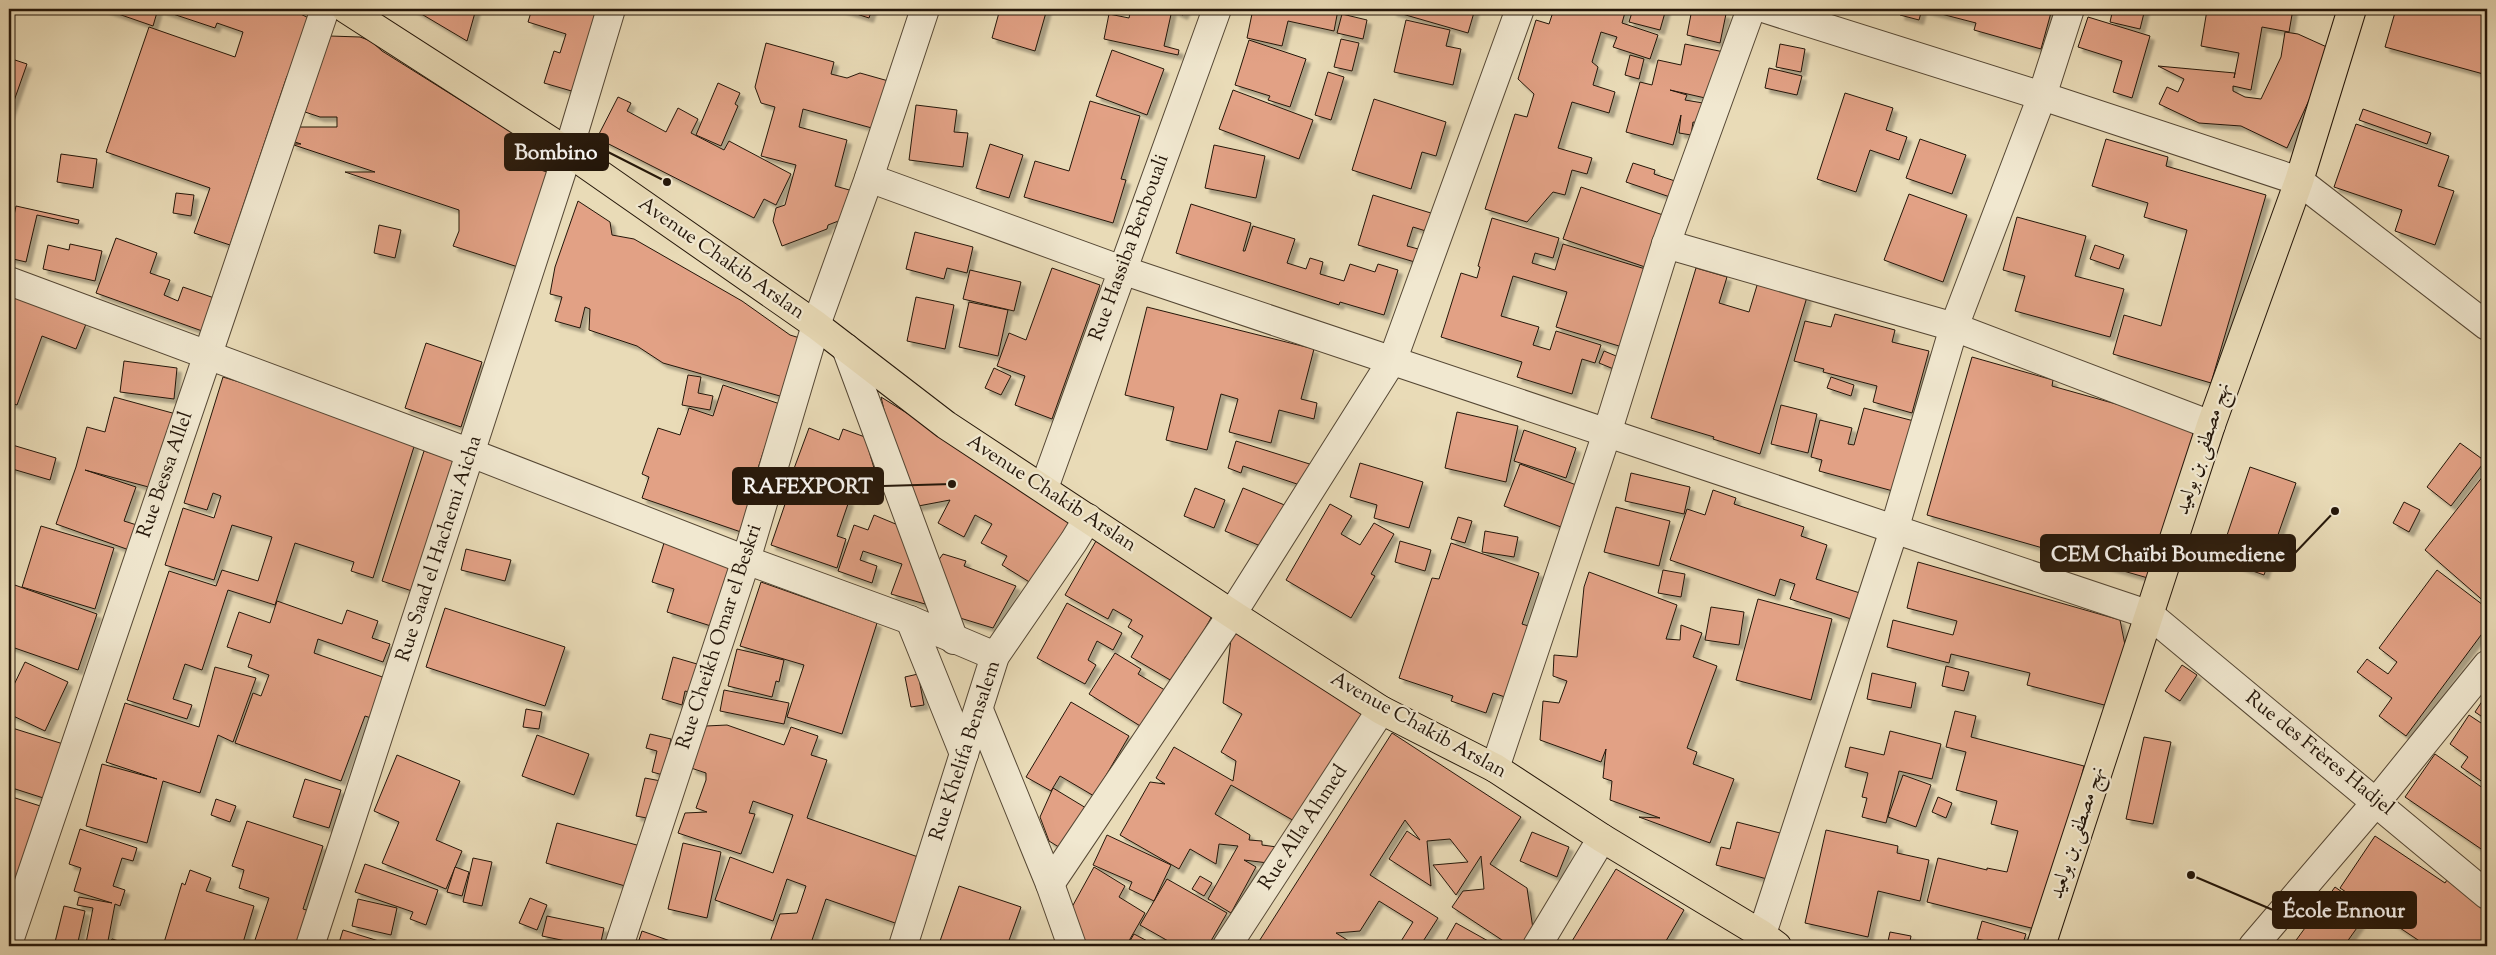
<svg xmlns="http://www.w3.org/2000/svg" width="2496" height="955" font-family="'Sorts Mill Goudy',Amiri,serif">
<defs>
<filter id="shadow"><feDropShadow dx="4.5" dy="4.5" stdDeviation="1" flood-color="#0004"/></filter>
</defs>
<rect width="100%" height="100%" fill="#e9dbb7"/>
<filter id="stains"><feTurbulence type="fractalNoise" baseFrequency=".004" numOctaves="4"/><feColorMatrix values="0 0 0 0 .2 0 0 0 0 .09 0 0 0 0 .02 0 0 0 .5 -.17"/></filter>
<radialGradient id="worn" r=".72"><stop offset=".6" stop-color="#630" stop-opacity="0"/><stop offset="1" stop-color="#630" stop-opacity=".3"/></radialGradient>
<g fill="#e2a185" stroke="#241609" filter="url(#shadow)">
<polygon points="104,9 290,9 313,20 293,79 287,76 230,245 194,233 210,188 106,152 149,27 235,57 243,32 217,23 215,28 158,9 153,26"/>
<polygon points="413,9 476,9 467,41"/>
<polygon points="532,9 604,9 575,92 544,83 554,51 560,53 566,34 528,22"/>
<polygon points="841,9 872,9 869,18"/>
<polygon points="1000,9 1047,9 1035,51 992,38"/>
<polygon points="1099,9 1112,9 1111,13"/>
<polygon points="1131,9 1186,9 1183,15 1172,10 1164,46 1179,50 1178,55 1104,39 1109,14 1129,18"/>
<polygon points="1253,9 1334,9 1338,10 1334,31 1288,21 1282,46 1247,38"/>
<polygon points="1392,9 1475,9 1468,33 1392,11"/>
<polygon points="1554,9 1626,9 1622,23 1658,35 1650,59 1613,47 1617,37 1601,32 1592,62 1598,67 1593,85 1615,92 1609,113 1572,102 1558,148 1592,158 1587,174 1572,170 1565,195 1553,192 1527,222 1485,209 1515,114 1527,117 1534,94 1518,79 1536,20 1549,24"/>
<polygon points="1633,9 1666,9 1660,30 1629,22"/>
<polygon points="1692,9 1726,14 1720,43 1687,35"/>
<polygon points="1902,9 2052,9 2041,49 1974,30 1976,23 1922,9 1919,20 1900,15"/>
<polygon points="2113,9 2145,9 2140,29 2110,22"/>
<polygon points="2201,9 2293,9 2289,32 2262,27 2251,90 2233,86 2233,91 2245,97 2261,99 2281,57 2285,32 2298,34 2329,48 2327,61 2287,148 2241,126 2199,123 2159,104 2167,87 2178,92 2184,79 2158,66 2235,73 2234,78 2239,53 2201,46 2207,10"/>
<polygon points="2396,9 2487,9 2487,75 2385,47"/>
<polygon points="1342,14 1367,20 1363,39 1337,33"/>
<polygon points="2088,17 2150,36 2132,98 2113,92 2122,61 2078,47"/>
<polygon points="1406,20 1450,30 1446,46 1461,49 1453,85 1394,72"/>
<polygon points="330,36 360,37 371,41 382,51 524,140 518,165 528,166 550,173 518,267 453,246 459,231 459,210 345,172 375,172 291,144 301,144 286,139 290,127 337,127 337,117 320,117 305,112"/>
<polygon points="1341,39 1359,43 1352,71 1334,67"/>
<polygon points="1249,40 1306,59 1290,107 1268,100 1270,96 1235,85"/>
<polygon points="766,43 834,62 831,74 847,78 860,73 892,82 879,130 803,109 799,127 847,140 835,186 853,191 849,192 841,220 828,225 827,229 782,246 773,221 776,208 785,205 796,165 761,156 775,107 761,103 755,87"/>
<polygon points="1685,44 1724,52 1714,100 1670,90 1687,95 1685,100 1709,104 1707,124 1693,122 1691,135 1679,133 1681,115 1673,145 1626,132 1640,82 1652,85 1658,60 1681,65"/>
<polygon points="1780,44 1805,49 1801,72 1776,67"/>
<polygon points="1112,50 1164,69 1147,115 1096,96"/>
<polygon points="1630,55 1644,59 1639,79 1625,75"/>
<polygon points="9,58 27,64 9,115"/>
<polygon points="1769,68 1802,76 1797,95 1765,88"/>
<polygon points="1328,72 1344,77 1331,120 1315,115"/>
<polygon points="718,83 740,93 735,104 738,106 721,146 696,135"/>
<polygon points="1233,90 1313,120 1299,159 1219,129"/>
<polygon points="1845,93 1893,108 1886,130 1907,137 1899,160 1870,150 1856,192 1817,179"/>
<polygon points="618,97 631,103 627,111 666,132 678,108 698,119 691,133 724,150 729,141 791,174 776,205 764,199 754,218 597,138"/>
<polygon points="1374,99 1446,122 1436,156 1422,152 1411,189 1352,170"/>
<polygon points="1090,101 1140,116 1121,179 1126,180 1113,223 1024,197 1035,161 1069,171"/>
<polygon points="916,105 957,110 954,132 968,133 963,167 909,160"/>
<polygon points="2363,109 2431,133 2427,144 2359,120"/>
<polygon points="2356,124 2449,156 2438,186 2454,191 2435,245 2395,231 2402,210 2334,187"/>
<polygon points="1920,139 1966,155 1952,194 1906,178"/>
<polygon points="2106,139 2168,157 2166,166 2266,195 2211,383 2113,354 2124,315 2161,326 2187,230 2144,217 2148,203 2092,186"/>
<polygon points="990,144 1023,155 1009,198 976,188"/>
<polygon points="1214,145 1265,156 1256,198 1205,188"/>
<polygon points="61,154 97,159 93,188 57,182"/>
<polygon points="1633,163 1655,170 1654,174 1675,181 1670,197 1626,182"/>
<polygon points="1581,187 1666,216 1648,268 1563,239"/>
<polygon points="176,193 194,195 191,216 173,213"/>
<polygon points="1909,194 1967,215 1943,282 1884,260"/>
<polygon points="1373,195 1434,214 1429,232 1413,227 1407,246 1422,250 1418,263 1358,245"/>
<polygon points="578,201 610,222 612,235 634,239 742,301 790,335 803,339 787,398 663,363 637,346 589,330 590,309 585,307 580,328 555,321 562,297 550,294 555,267"/>
<polygon points="1191,204 1251,223 1243,251 1245,251 1253,226 1295,239 1287,263 1306,269 1310,258 1323,262 1320,274 1344,281 1350,264 1375,272 1378,264 1398,270 1384,315 1340,302 1339,305 1176,253"/>
<polygon points="16,206 79,220 78,224 37,215 26,262 9,258 9,239"/>
<polygon points="2017,217 2086,236 2075,276 2124,289 2110,337 2015,311 2025,276 2003,270"/>
<polygon points="1492,218 1559,238 1553,258 1535,253 1532,263 1555,270 1563,244 1652,271 1629,349 1556,327 1567,292 1513,276 1501,316 1539,327 1533,345 1550,350 1556,331 1601,345 1595,363 1582,359 1572,394 1517,377 1522,362 1441,337 1461,273 1477,278 1480,267 1478,266"/>
<polygon points="379,225 401,230 395,258 374,253"/>
<polygon points="915,232 973,247 967,273 947,268 944,279 906,269"/>
<polygon points="116,238 157,253 150,273 170,280 164,295 178,301 183,287 217,299 205,332 96,293"/>
<polygon points="70,244 102,251 95,281 43,269 48,245 69,250"/>
<polygon points="2095,245 2124,255 2119,269 2090,259"/>
<polygon points="1052,268 1100,285 1052,419 1015,405 1025,376 997,366 1009,333 1026,340"/>
<polygon points="1696,268 1727,277 1719,303 1749,312 1758,282 1807,297 1760,454 1713,439 1714,437 1651,418"/>
<polygon points="970,270 1021,282 1014,311 963,299"/>
<polygon points="9,295 86,324 76,349 42,336 17,405 9,402"/>
<polygon points="916,297 954,305 945,349 907,341"/>
<polygon points="969,302 1008,310 998,356 959,347"/>
<polygon points="1147,307 1314,349 1301,399 1317,403 1314,419 1279,410 1271,443 1229,432 1238,399 1221,394 1207,450 1166,440 1174,407 1125,395"/>
<polygon points="1835,314 1895,330 1892,342 1929,351 1912,413 1873,402 1877,386 1823,372 1824,369 1794,361 1805,321 1831,327"/>
<polygon points="426,343 482,362 461,427 405,408"/>
<polygon points="1604,351 1621,358 1616,370 1599,363"/>
<polygon points="1972,357 2053,380 2052,386 2198,427 2155,580 1927,515"/>
<polygon points="124,361 177,368 174,399 120,392"/>
<polygon points="994,368 1011,376 1001,395 985,388"/>
<polygon points="688,375 701,377 698,393 713,396 710,410 682,405"/>
<polygon points="223,377 417,437 373,578 351,571 354,562 295,543 275,605 228,590 202,670 185,664 173,699 192,705 187,719 127,700 169,571 216,586 222,570 258,581 272,537 232,525 214,580 165,565 183,508 214,518 221,496 213,493 207,510 184,503"/>
<polygon points="1831,377 1854,385 1851,396 1827,388"/>
<polygon points="723,385 789,407 766,444 752,486 756,487 741,532 642,498 649,477 642,474 658,428 680,435 689,408 713,416"/>
<polygon points="114,397 176,414 156,489 85,470 136,487 124,521 140,526 132,551 56,524 76,467 87,427 105,432"/>
<polygon points="881,397 1079,520 1031,583 1002,565 1007,556 981,543 992,524 975,515 964,537 938,523 950,500 913,507 891,439"/>
<polygon points="1781,405 1817,414 1808,453 1771,444"/>
<polygon points="1864,408 1914,421 1893,491 1819,471 1822,460 1811,457 1820,420 1852,428 1848,444 1854,445"/>
<polygon points="1457,412 1518,426 1506,482 1445,468"/>
<polygon points="809,428 839,440 843,429 865,437 876,475 860,500 792,474"/>
<polygon points="1524,430 1576,448 1566,478 1514,461"/>
<polygon points="1236,441 1316,466 1309,488 1243,466 1241,473 1228,468"/>
<polygon points="2460,443 2485,461 2451,506 2427,487"/>
<polygon points="9,444 56,458 50,480 9,468"/>
<polygon points="424,451 457,461 415,592 382,581"/>
<polygon points="1360,463 1423,482 1409,528 1374,518 1377,505 1350,497"/>
<polygon points="1520,464 1587,489 1572,531 1504,506"/>
<polygon points="2250,467 2296,483 2264,575 2219,559"/>
<polygon points="2487,471 2487,604 2425,550"/>
<polygon points="1631,473 1690,487 1684,514 1625,501"/>
<polygon points="793,481 849,501 837,536 846,539 837,568 771,545"/>
<polygon points="1195,488 1225,500 1214,528 1184,516"/>
<polygon points="1243,488 1287,506 1270,550 1225,531"/>
<polygon points="1713,490 1736,498 1734,504 1804,527 1801,536 1827,545 1816,579 1863,594 1854,620 1790,599 1795,584 1780,579 1775,596 1670,560 1687,509 1705,515"/>
<polygon points="2404,502 2420,510 2409,532 2393,523"/>
<polygon points="1330,504 1352,516 1341,534 1360,545 1374,523 1394,534 1371,574 1375,576 1351,618 1286,580"/>
<polygon points="1616,507 1670,521 1659,566 1604,552"/>
<polygon points="874,515 898,525 909,552 925,604 891,594 902,564 863,551 860,560 877,566 872,583 838,571 854,525 868,530"/>
<polygon points="1458,517 1472,521 1465,543 1451,539"/>
<polygon points="41,526 114,548 95,609 22,587"/>
<polygon points="1485,531 1518,537 1514,557 1482,552"/>
<polygon points="1096,541 1216,609 1189,657 1186,656 1172,681 1131,657 1143,636 1128,627 1132,620 1113,609 1108,619 1065,595"/>
<polygon points="1400,541 1431,550 1425,571 1395,562"/>
<polygon points="664,543 734,566 714,627 667,612 674,589 652,582"/>
<polygon points="1451,543 1539,573 1522,624 1538,629 1514,700 1493,693 1486,713 1451,701 1453,696 1399,678 1432,578 1439,579"/>
<polygon points="466,549 511,560 505,581 461,570"/>
<polygon points="943,554 966,561 964,566 1016,586 993,628 960,618 935,565"/>
<polygon points="1918,562 2120,620 2127,655 2112,707 2027,685 2030,673 1951,654 1949,663 1887,647 1893,620 1953,635 1957,621 1907,608"/>
<polygon points="1663,570 1685,574 1681,597 1658,593"/>
<polygon points="2437,570 2487,608 2487,627 2406,736 2379,716 2392,698 2357,672 2367,659 2388,674 2397,662 2379,648"/>
<polygon points="1589,572 1677,605 1666,639 1680,640 1681,625 1702,633 1693,657 1717,666 1687,748 1697,752 1693,764 1734,779 1710,843 1639,817 1660,818 1610,800 1612,781 1603,778 1606,749 1601,762 1540,740 1543,701 1559,703 1567,681 1553,676 1554,655 1577,657 1584,587"/>
<polygon points="761,582 877,623 842,734 787,717 804,665 740,646"/>
<polygon points="9,583 97,614 78,670 9,646"/>
<polygon points="1758,599 1832,619 1811,700 1736,680"/>
<polygon points="277,601 342,624 347,610 378,621 372,638 390,644 383,662 318,639 314,653 391,680 377,720 365,716 341,781 235,743 253,693 261,696 269,675 248,667 252,655 227,647 239,612 270,623"/>
<polygon points="1067,603 1122,633 1113,650 1097,641 1088,660 1096,665 1085,684 1037,658"/>
<polygon points="1711,607 1744,612 1739,645 1705,640"/>
<polygon points="445,608 565,647 545,706 426,667"/>
<polygon points="1233,623 1372,703 1303,826 1231,785 1215,814 1250,835 1249,840 1262,841 1262,845 1277,847 1268,863 1244,860 1256,867 1231,913 1208,899 1238,846 1219,844 1216,864 1190,849 1179,869 1120,835 1150,782 1165,784 1156,778 1174,747 1233,781 1236,761 1221,752 1242,714 1223,703"/>
<polygon points="737,649 784,660 779,682 776,681 772,697 728,686"/>
<polygon points="1115,653 1141,669 1138,674 1168,692 1145,729 1089,694"/>
<polygon points="673,657 697,664 689,692 685,691 682,705 662,699"/>
<polygon points="25,662 68,682 45,731 9,714 9,695"/>
<polygon points="2182,665 2197,675 2180,701 2165,691"/>
<polygon points="1946,666 1969,672 1964,691 1942,686"/>
<polygon points="215,667 256,678 233,742 218,735 200,793 163,781 147,843 86,826 102,764 157,779 106,762 125,703 199,727"/>
<polygon points="1872,673 1916,683 1911,708 1867,699"/>
<polygon points="918,674 924,705 911,707 905,677"/>
<polygon points="724,690 789,703 784,724 720,711"/>
<polygon points="2487,694 2487,720 2475,712"/>
<polygon points="1071,702 1129,736 1094,796 1060,776 1051,791 1026,777"/>
<polygon points="526,709 542,712 539,729 523,727"/>
<polygon points="1955,711 1976,716 1971,737 2084,766 2043,931 1927,902 1938,858 1987,870 1987,868 2007,872 2018,831 1991,824 1997,801 1956,790 1966,752 1946,747"/>
<polygon points="2469,715 2487,727 2487,785 2461,767 2468,757 2450,744"/>
<polygon points="727,725 784,745 791,727 818,736 811,755 827,760 807,818 921,858 898,924 826,899 810,946 786,946 771,941 771,939 780,914 797,913 806,886 787,879 773,921 715,900 730,857 773,873 793,815 753,801 749,813 755,814 741,854 678,833 685,813 707,812 696,808 706,780 706,773 691,768 706,726"/>
<polygon points="9,727 76,748 59,803 9,787"/>
<polygon points="1890,731 1941,744 1932,779 1899,771 1886,823 1862,817 1867,798 1862,797 1868,773 1845,767 1850,747 1884,755"/>
<polygon points="1392,733 1521,817 1490,864 1527,888 1533,929 1522,946 1511,946 1452,907 1463,891 1484,889 1481,856 1456,895 1433,865 1468,862 1450,839 1427,841 1431,886 1389,859 1407,831 1420,840 1405,820 1370,875 1438,918 1420,946 1398,946 1413,922 1379,901 1360,931 1336,933 1357,946 1256,946"/>
<polygon points="650,734 671,739 663,775 652,772 657,751 646,748"/>
<polygon points="537,735 589,754 574,795 522,776"/>
<polygon points="2144,737 2171,742 2153,824 2126,819"/>
<polygon points="2435,754 2487,791 2487,853 2405,797"/>
<polygon points="397,755 460,781 436,840 462,851 446,889 382,863 399,822 374,811"/>
<polygon points="1903,775 1931,785 1916,827 1888,817"/>
<polygon points="645,778 661,781 652,819 636,816"/>
<polygon points="305,779 341,790 329,828 293,817"/>
<polygon points="1053,788 1086,808 1062,849 1049,841 1040,817"/>
<polygon points="9,796 56,811 9,937"/>
<polygon points="1938,797 1952,803 1946,818 1932,812"/>
<polygon points="216,799 236,806 230,822 211,815"/>
<polygon points="247,821 323,846 303,909 313,912 302,946 253,946 269,898 239,888 244,870 232,866"/>
<polygon points="1737,822 1780,833 1767,879 1716,865 1721,847 1730,849"/>
<polygon points="557,823 644,847 632,888 546,863"/>
<polygon points="80,829 137,848 133,861 122,858 113,886 125,890 120,906 115,904 107,946 86,943 93,908 77,905 79,897 112,903 74,891 81,868 69,864"/>
<polygon points="1826,830 1898,846 1897,853 1929,860 1920,901 1878,891 1868,937 1805,923"/>
<polygon points="1532,832 1569,847 1557,877 1520,861"/>
<polygon points="1107,835 1171,865 1154,901 1167,879 1227,913 1208,946 1177,946 1140,925 1154,901 1129,889 1132,882 1093,865"/>
<polygon points="2375,836 2445,883 2452,872 2487,895 2487,946 2427,946 2340,888"/>
<polygon points="683,843 721,852 707,918 668,909"/>
<polygon points="473,858 492,862 482,906 463,902"/>
<polygon points="365,864 438,890 426,925 410,919 413,912 355,892"/>
<polygon points="455,867 469,872 462,896 447,892"/>
<polygon points="1094,867 1125,886 1119,897 1145,913 1126,946 1092,946 1085,943 1072,907"/>
<polygon points="1616,869 1684,910 1663,946 1569,946"/>
<polygon points="190,870 211,878 206,891 254,906 242,946 163,946 182,883 185,885"/>
<polygon points="1200,876 1212,883 1204,896 1192,889"/>
<polygon points="959,886 1021,907 1007,946 939,944"/>
<polygon points="2335,887 2369,911 2344,946 2326,946 2323,944 2321,946 2297,946 2294,943"/>
<polygon points="530,898 547,905 537,930 519,923"/>
<polygon points="358,899 397,908 391,935 352,926"/>
<polygon points="64,906 85,911 77,946 54,946"/>
<polygon points="547,916 604,928 600,946 590,946 542,936"/>
<polygon points="1982,921 2026,934 2022,946 1985,946 1986,941 1977,939"/>
<polygon points="1456,923 1497,946 1443,946"/>
<polygon points="343,930 395,946 338,946"/>
<polygon points="642,931 676,943 674,946 637,946"/>
<polygon points="1890,932 1911,936 1909,946 1887,946"/>
<polygon points="1134,934 1157,946 1127,946"/>
<polygon points="112,939 136,946 109,946"/>
<polygon points="1164,940 1177,946 1161,946"/>
<polygon points="751,943 763,945 763,946 750,946"/>
</g>
<g fill="none" stroke-linecap="round" stroke-linejoin="round">
<g stroke="#554734" stroke-width="30">
<g id="minor">
<polyline points="1766,9 2042,96 2299,181 2487,326"/>
<polyline points="869,178 1122,270 2150,615 2487,895"/>
<polyline points="1666,244 1954,327 2211,425"/>
<polyline points="9,281 471,453 746,560 910,620 995,656"/>
<polyline points="846,348 954,640"/>
<polyline points="1044,488 1217,9"/>
<polyline points="910,620 964,754"/>
<polyline points="979,710 1050,884 1072,946"/>
<polyline points="1495,768 1607,433 1666,244 1751,9"/>
<polyline points="1050,884 1232,614 1393,359 1520,9"/>
<polyline points="9,941 325,9"/>
<polyline points="310,946 568,152 611,9"/>
<polyline points="619,946 746,560 816,325 869,178 925,9"/>
<polyline points="903,946 995,656 1074,541 1088,518"/>
<polyline points="1227,946 1381,710"/>
<polyline points="1537,946 1602,838"/>
<polyline points="1758,946 1894,530 1954,327 2042,96 2070,9"/>
<polyline points="2253,946 2377,801 2487,665"/>
</g>
</g>
<g stroke="#241609" stroke-width="30">
<g id="major">
<polyline points="346,9 568,152 816,325 946,425 1232,614 1381,710 1495,768 1602,838 1761,934 1777,946"/>
<polyline points="2041,946 2211,425 2299,181 2352,9"/>
</g>
</g>
<use href="#minor" stroke="#f1e8d0" stroke-width="28"/>
<use href="#major" stroke="#e9dbb7" stroke-width="28"/>
</g>
<g text-anchor="middle" dominant-baseline="central" stroke-width="4.5" stroke-linejoin="round" paint-order="stroke">
<g font-size="20" fill="#241609" stroke="#f1e8d0">
<text transform="translate(1130 248) rotate(-70)">Rue Hassiba Benbouali</text>
<text transform="translate(721 259) rotate(35)">Avenue Chakib Arslan</text>
<text transform="translate(2204 449) rotate(-72)">نهج مصطفى بن بولعيد</text>
<text transform="translate(166 475) rotate(-71)">Rue Bessa Allel</text>
<text transform="translate(1051 494) rotate(33)">Avenue Chakib Arslan</text>
<text transform="translate(440 549) rotate(-72)">Rue Saad el Hachemi Aicha</text>
<text transform="translate(720 637) rotate(-72)">Rue Cheikh Omar el Beskri</text>
<text transform="translate(1418 726) rotate(29)">Avenue Chakib Arslan</text>
<text transform="translate(966 751) rotate(-72)">Rue Khelifa Bensalem</text>
<text transform="translate(2319 754) rotate(39)">Rue des Frères Hadjel</text>
<text transform="translate(1304 828) rotate(-57)">Rue Alla Ahmed</text>
<text transform="translate(2078 833) rotate(-72)">نهج مصطفى بن بولعيد</text>
</g>
</g>
<path fill="none" stroke="#241609" stroke-width="2" d="M667 182L608 152M952 484L883 486M2335 511L2295 553M2191 875L2273 910"/>
<g fill="#241609" stroke="#f1e8d0" stroke-width="2">
<circle cx="667" cy="182" r="5"/>
<circle cx="952" cy="484" r="5"/>
<circle cx="2335" cy="511" r="5"/>
<circle cx="2191" cy="875" r="5"/>
</g>
<g fill="#241609" stroke="#241609" stroke-width="2">
<rect x="505" y="134" width="103" height="36" rx="5"/>
<rect x="733" y="468" width="150" height="36" rx="5"/>
<rect x="2041" y="535" width="254" height="36" rx="5"/>
<rect x="2273" y="892" width="143" height="36" rx="5"/>
</g>
<g font-size="21" text-anchor="middle" font-weight="bold" fill="#fff">
<text x="556" y="159">Bombino</text>
<text x="808" y="493">RAFEXPORT</text>
<text x="2168" y="561">CEM Chaïbi Boumediene</text>
<text x="2344" y="917">École Ennour</text>
</g>
<rect width="2496" height="955" fill="none" stroke="#e9dbb7" stroke-width="30"/>
<rect x="10" y="10" width="2476" height="935" fill="none" stroke="#241609" stroke-width="2.5"/>
<rect x="15" y="15" width="2466" height="925" fill="none" stroke="#241609"/>
<rect width="100%" height="100%" filter="url(#stains)"/>
<rect width="100%" height="100%" fill="url(#worn)"/>
</svg>
